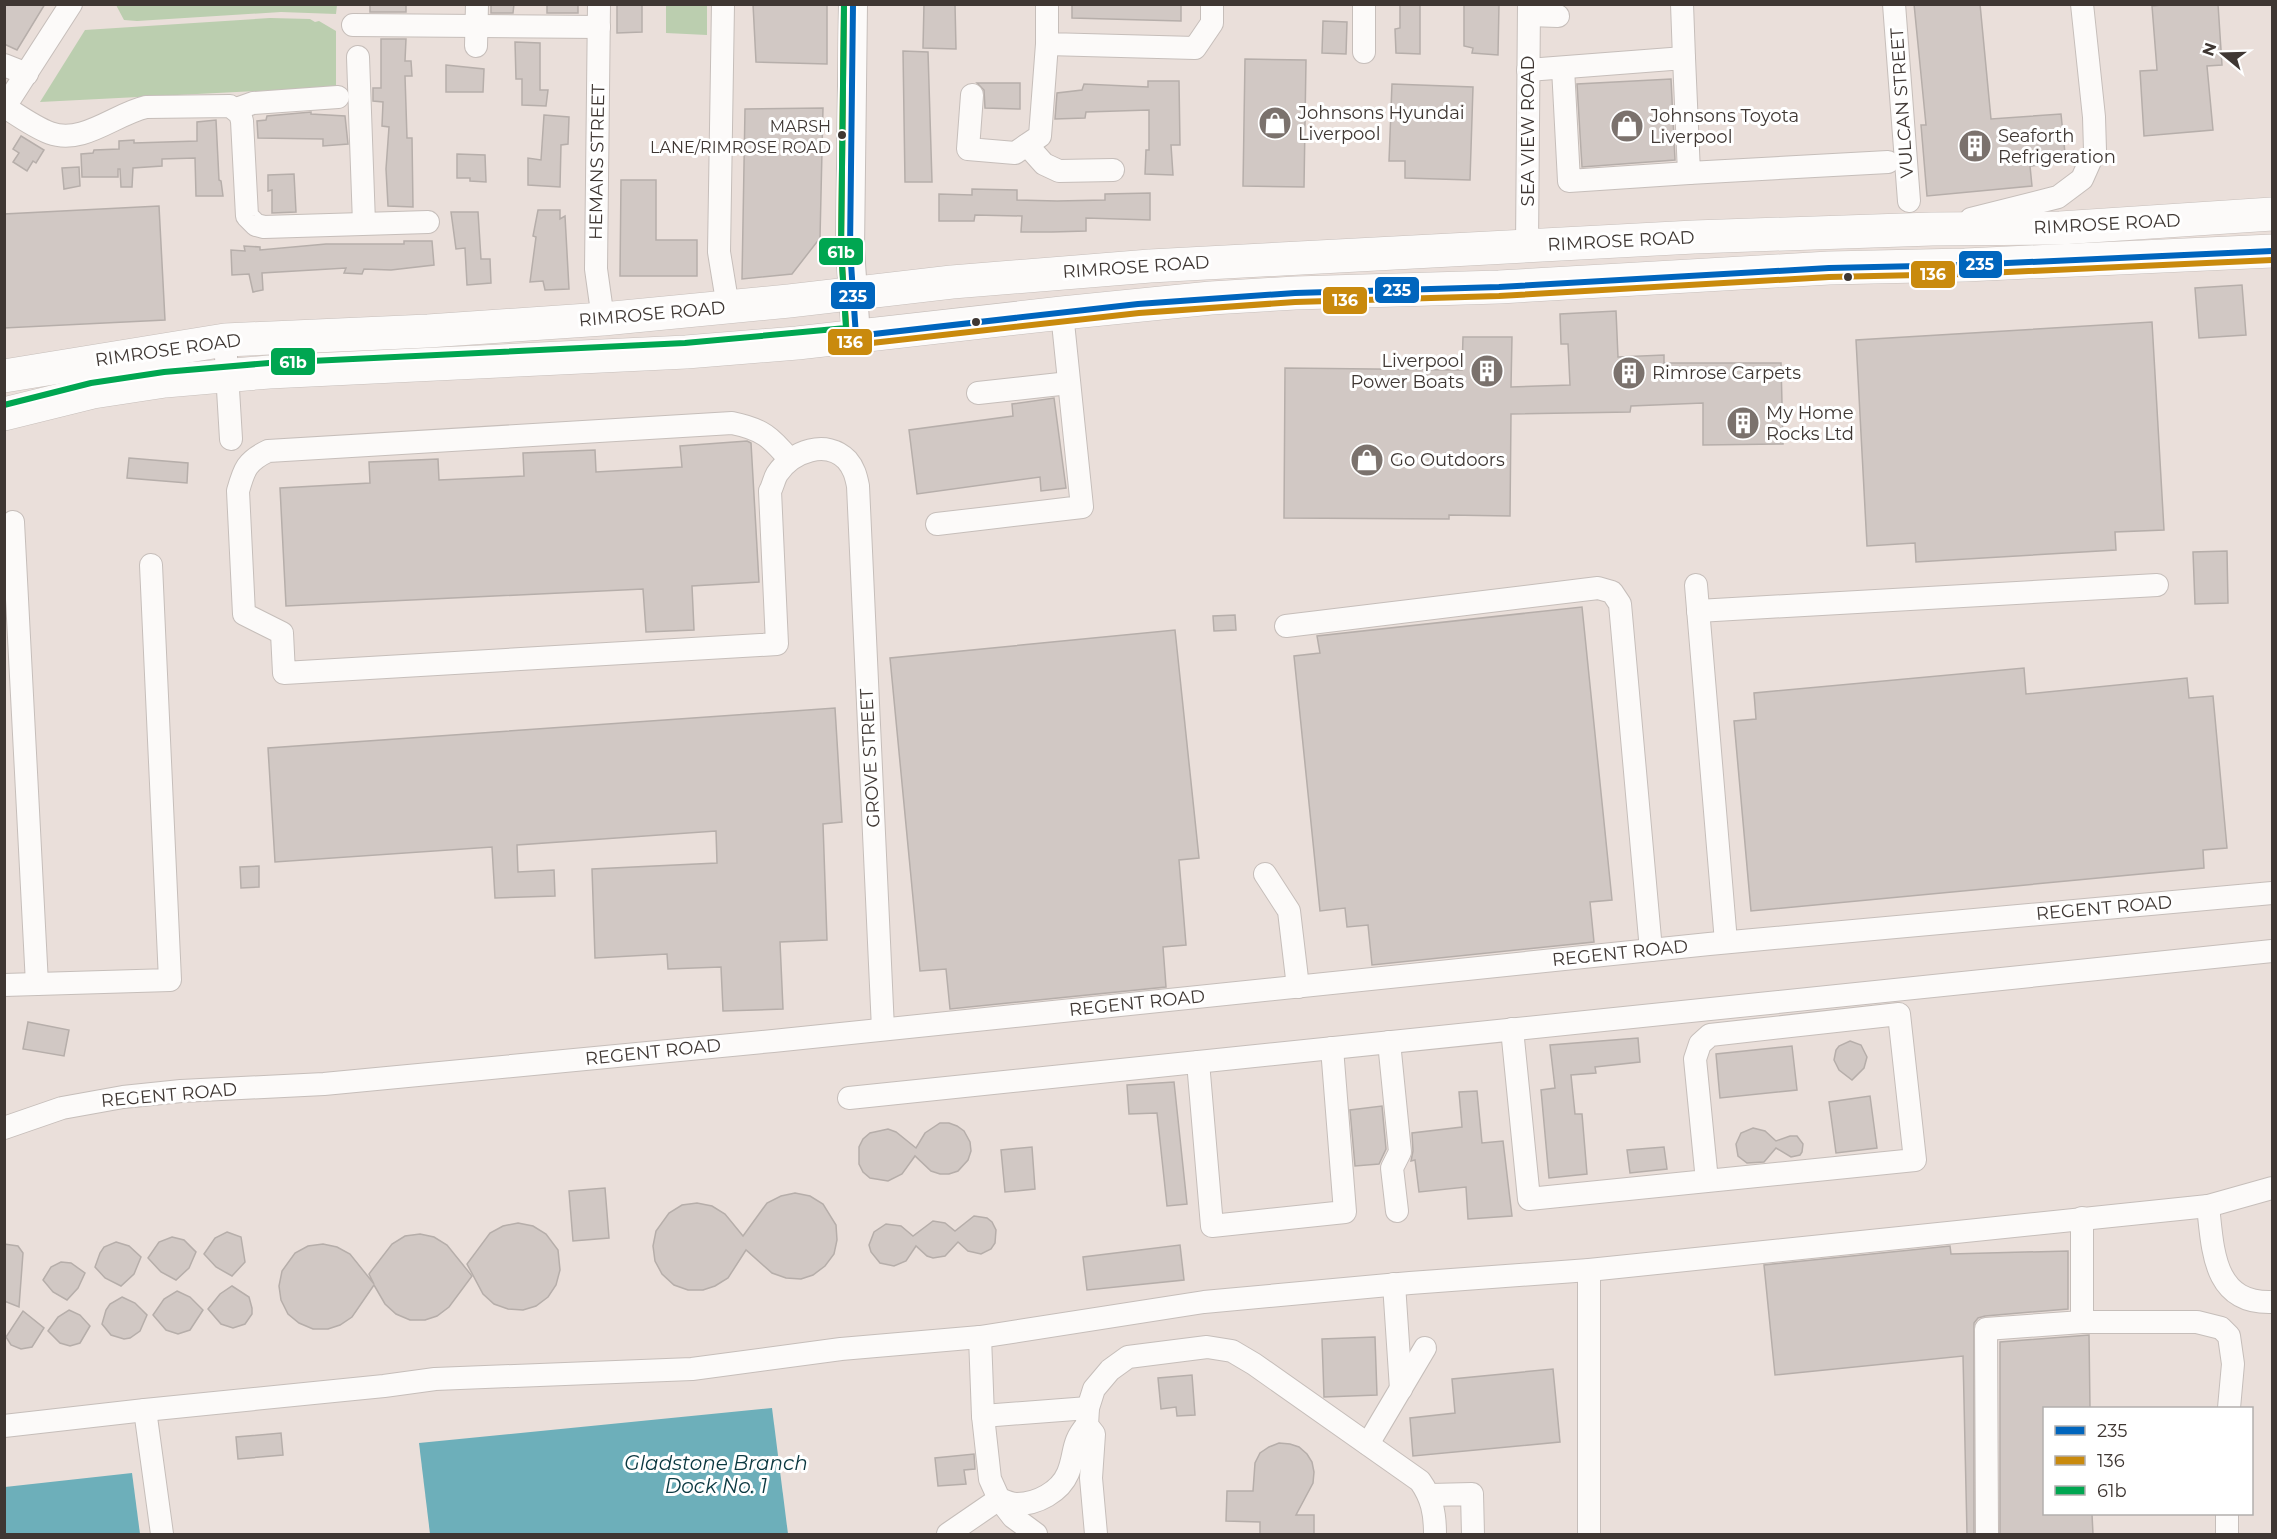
<svg xmlns="http://www.w3.org/2000/svg" width="2277" height="1539" font-family="Montserrat,sans-serif">
<rect width="100%" height="100%" fill="#eadfda"/>
<g fill="#bbceaf">
<polygon points="116,5 337,4 337,5 336,14 281,12 137,21 124,20"/>
<polygon points="666,5 707,5 707,35 666,33"/>
<polygon points="270,18 310,19 315,22 319,21 336,31 336,87 40,102 85,30"/>
</g>
<g fill="#6dafba">
<polygon points="772,1408 788,1534 430,1534 419,1443"/>
<polygon points="132,1473 140,1534 5,1534 5,1487"/>
</g>
<g fill="#d1c8c4" stroke="#b6aeaa" stroke-width="1.5">
<polygon points="4,4 45,4 17,50 4,44"/>
<rect x="370" y="4" width="36" height="8"/>
<polygon points="491,4 514,4 513,13 491,13"/>
<rect x="547" y="4" width="31" height="9"/>
<polygon points="617,4 642,4 642,32 617,33"/>
<polygon points="753,4 827,4 827,64 756,62"/>
<polygon points="924,4 955,4 956,49 923,48"/>
<polygon points="1072,4 1181,4 1181,21 1072,18"/>
<polygon points="1400,4 1420,4 1420,54 1396,53 1395,29 1400,28"/>
<polygon points="1464,4 1499,4 1498,55 1472,53 1473,48 1464,46"/>
<polygon points="1914,4 1980,4 1991,119 2061,114 2066,163 2030,166 2032,186 1927,196 1921,125 1926,125"/>
<polygon points="2172,4 2218,4 2222,65 2207,66 2213,130 2144,136 2140,71 2157,70 2152,6"/>
<polygon points="1323,21 1347,22 1346,54 1322,53"/>
<polygon points="381,39 406,39 405,61 411,61 412,76 405,76 407,138 412,138 413,207 388,206 386,169 389,127 382,126 383,102 373,101 373,88 381,88"/>
<polygon points="515,42 540,43 540,90 548,90 546,106 522,105 522,79 516,79"/>
<polygon points="903,51 928,52 932,182 905,182"/>
<polygon points="1245,59 1306,60 1304,187 1243,186"/>
<polygon points="446,65 484,69 483,92 446,92"/>
<polygon points="1671,79 1675,160 1582,167 1577,84"/>
<polygon points="1148,81 1179,81 1180,145 1171,145 1173,175 1145,174 1146,150 1149,150 1149,110 1086,112 1085,118 1055,119 1057,93 1082,90 1084,84 1148,87"/>
<polygon points="977,83 1020,83 1020,109 985,108 984,90"/>
<polygon points="1392,84 1473,87 1470,180 1405,178 1405,161 1389,161"/>
<polygon points="823,108 820,238 792,274 742,279 745,109"/>
<polygon points="311,112 311,114 345,116 348,144 323,146 323,139 258,138 257,121 266,120 267,116"/>
<polygon points="544,115 569,117 568,144 561,145 560,187 528,185 528,158 541,160"/>
<polygon points="216,120 219,180 221,181 223,196 196,196 195,158 162,159 162,166 133,168 132,187 121,187 120,169 118,169 118,177 82,177 81,154 93,153 94,150 119,149 119,141 134,140 134,143 197,141 197,122"/>
<polygon points="21,136 44,150 36,163 33,161 27,171 13,162 19,153 13,149"/>
<polygon points="457,154 485,155 486,182 470,181 470,178 457,178"/>
<polygon points="79,167 80,186 64,189 62,168"/>
<polygon points="294,174 296,212 272,213 272,190 268,191 268,175"/>
<polygon points="621,180 656,180 656,240 697,240 697,276 620,276"/>
<polygon points="972,189 1017,190 1017,200 1057,201 1105,200 1105,194 1150,193 1150,220 1086,218 1086,231 1052,232 1021,232 1022,216 975,215 974,221 939,221 939,194 972,195"/>
<polygon points="159,206 165,320 4,328 4,214"/>
<polygon points="538,210 560,210 560,219 565,216 569,289 545,290 543,281 530,282 536,237 533,236"/>
<polygon points="451,212 478,212 481,259 490,259 491,283 467,285 465,248 456,249"/>
<polygon points="404,241 432,241 434,265 391,270 364,269 362,274 344,273 346,268 262,273 263,290 253,292 249,274 232,275 231,250 245,251 244,246 260,247 260,250 326,244 404,244"/>
<polygon points="2242,285 2246,335 2199,338 2195,288"/>
<polygon points="1616,311 1618,357 1664,355 1664,363 1781,363 1783,444 1703,445 1703,403 1631,406 1630,412 1511,414 1510,516 1449,515 1449,519 1284,518 1285,368 1462,370 1463,337 1512,337 1511,387 1570,385 1568,344 1561,344 1560,314"/>
<polygon points="2152,322 2164,530 2115,532 2116,550 1916,562 1915,543 1867,546 1856,340"/>
<polygon points="1054,398 1066,488 1041,491 1040,477 917,494 909,430 1013,416 1012,404"/>
<polygon points="747,441 751,443 759,582 692,586 694,630 646,632 643,589 286,606 280,488 370,483 369,462 438,459 439,480 524,476 523,453 595,450 596,472 682,467 680,446"/>
<polygon points="129,458 188,463 187,483 127,478"/>
<polygon points="2227,551 2228,603 2195,604 2193,552"/>
<polygon points="1582,607 1612,900 1590,902 1594,942 1372,965 1368,925 1347,927 1345,908 1320,911 1294,656 1320,653 1317,636"/>
<polygon points="1235,615 1236,630 1214,631 1213,616"/>
<polygon points="1175,630 1199,858 1179,860 1186,945 1163,947 1166,987 950,1009 946,969 920,971 890,658"/>
<polygon points="2024,668 2026,694 2187,678 2189,698 2213,696 2227,848 2203,850 2204,868 1751,911 1734,721 1756,719 1754,693"/>
<polygon points="835,708 842,822 823,824 827,940 780,942 783,1009 723,1011 721,967 668,969 667,954 595,958 592,869 717,863 716,831 517,845 518,872 554,870 555,896 495,898 492,847 275,862 268,748"/>
<polygon points="259,866 259,887 241,888 240,867"/>
<polygon points="28,1022 69,1030 64,1056 23,1049"/>
<polygon points="1638,1038 1640,1062 1595,1067 1596,1073 1571,1075 1575,1114 1582,1114 1587,1174 1549,1178 1541,1090 1555,1088 1550,1045"/>
<polygon points="1850,1041 1861,1045 1867,1057 1864,1068 1852,1080 1839,1070 1834,1060 1836,1050 1839,1046"/>
<polygon points="1792,1046 1797,1090 1720,1098 1716,1054"/>
<polygon points="1174,1082 1187,1204 1167,1206 1157,1113 1129,1114 1127,1085"/>
<polygon points="1477,1091 1482,1143 1503,1141 1512,1216 1468,1219 1466,1187 1419,1192 1415,1160 1411,1161 1413,1151 1412,1133 1462,1127 1459,1092"/>
<polygon points="1870,1096 1877,1148 1836,1153 1829,1102"/>
<polygon points="1382,1106 1386,1149 1379,1164 1355,1166 1350,1110"/>
<polygon points="940,1123 949,1123 957,1126 964,1131 970,1142 971,1151 968,1160 958,1171 949,1174 940,1174 931,1171 915,1156 902,1174 888,1181 870,1178 863,1172 859,1164 859,1147 863,1139 870,1133 888,1129 896,1132 916,1148 925,1133"/>
<polygon points="1753,1128 1765,1131 1776,1141 1790,1136 1797,1136 1803,1144 1802,1152 1800,1155 1791,1157 1776,1148 1764,1162 1747,1163 1738,1156 1736,1144 1741,1133"/>
<polygon points="1032,1147 1035,1189 1005,1192 1001,1150"/>
<polygon points="1664,1147 1667,1169 1630,1173 1627,1150"/>
<polygon points="605,1188 609,1238 573,1241 569,1191"/>
<polygon points="795,1193 810,1196 823,1204 836,1225 837,1240 834,1254 825,1266 813,1275 801,1279 786,1278 772,1273 746,1250 728,1278 715,1286 703,1290 688,1290 674,1285 662,1274 655,1261 653,1246 656,1231 669,1213 682,1205 697,1203 712,1206 725,1214 743,1236 767,1203 781,1196"/>
<polygon points="974,1216 987,1218 992,1222 996,1230 995,1243 991,1249 981,1254 968,1251 958,1242 945,1256 933,1258 927,1256 916,1246 906,1261 894,1266 880,1263 871,1252 869,1245 874,1232 886,1224 901,1226 913,1236 933,1221 945,1223 955,1231"/>
<polygon points="518,1223 533,1226 546,1234 558,1250 560,1270 556,1285 548,1297 536,1306 523,1310 508,1309 494,1304 483,1294 467,1264 490,1233 503,1226"/>
<polygon points="227,1232 241,1237 245,1262 232,1276 216,1267 204,1254 215,1238"/>
<polygon points="420,1234 434,1237 447,1245 472,1276 449,1307 437,1316 425,1320 410,1320 396,1314 385,1304 374,1285 352,1317 340,1325 328,1329 313,1329 299,1323 288,1314 281,1300 279,1286 282,1271 295,1253 308,1246 323,1244 337,1247 350,1254 374,1284 369,1274 392,1244 405,1236"/>
<polygon points="172,1237 184,1240 196,1252 189,1268 176,1280 161,1272 148,1258 159,1242"/>
<polygon points="116,1242 129,1246 141,1257 134,1274 121,1286 105,1278 95,1267 100,1253 104,1247"/>
<polygon points="4,1244 18,1246 23,1253 19,1307 4,1301"/>
<polygon points="1180,1245 1184,1280 1087,1290 1083,1257"/>
<polygon points="1950,1246 1951,1254 2068,1251 2068,1309 1985,1316 1978,1318 1974,1323 1974,1534 1967,1534 1963,1356 1775,1375 1764,1265"/>
<polygon points="61,1262 71,1263 85,1273 78,1288 67,1300 53,1292 43,1280 51,1267"/>
<polygon points="232,1286 249,1297 252,1308 252,1314 245,1324 233,1328 221,1324 208,1309 220,1294"/>
<polygon points="177,1291 190,1297 203,1310 190,1330 178,1334 166,1330 153,1315 164,1299"/>
<polygon points="122,1297 135,1303 147,1315 140,1331 130,1338 124,1339 111,1335 102,1324 106,1310 110,1304"/>
<polygon points="69,1310 80,1315 90,1326 80,1343 70,1346 60,1343 48,1331 58,1317"/>
<polygon points="23,1311 44,1328 32,1347 21,1349 11,1345 6,1337"/>
<polygon points="2089,1335 2090,1408 2044,1408 2044,1514 2092,1514 2093,1534 2000,1534 2000,1342"/>
<polygon points="1375,1337 1377,1395 1324,1397 1322,1339"/>
<polygon points="1553,1369 1560,1442 1413,1456 1410,1418 1455,1413 1452,1379"/>
<polygon points="1192,1375 1195,1415 1177,1416 1176,1407 1161,1409 1158,1378"/>
<polygon points="281,1433 283,1455 238,1459 236,1437"/>
<polygon points="1279,1443 1290,1444 1299,1447 1307,1454 1312,1462 1314,1472 1313,1483 1296,1515 1314,1515 1314,1534 1260,1534 1260,1522 1226,1521 1227,1491 1253,1491 1255,1463 1260,1453 1269,1447"/>
<polygon points="974,1454 975,1469 964,1470 966,1484 938,1486 935,1458"/>
</g>
<g fill="none" stroke-linecap="round" stroke-linejoin="round">
<g stroke="#c6beba" stroke-width="24">
<g id="minor">
<polyline points="599,4 596,269 603,319"/>
<polyline points="723,4 719,252 728,307"/>
<polyline points="1047,4 1047,44 1195,48 1212,23 1212,4"/>
<polyline points="1682,4 1684,58"/>
<polyline points="1894,4 1909,201"/>
<polyline points="1529,15 1558,16"/>
<polyline points="353,25 599,27"/>
<polyline points="476,46 477,4"/>
<polyline points="1364,52 1364,4"/>
<polyline points="358,57 364,223"/>
<polyline points="4,65 27,74"/>
<polyline points="1563,68 1569,181 1689,173"/>
<polyline points="1528,70 1684,58 1689,173 1888,162"/>
<polyline points="972,95 968,149 1015,153 1040,136 1047,44"/>
<path d="M5,107C19,116 34,127 50,133C83,145 115,114 146,107L230,106L240,114L242,121L247,216L256,225L264,227L428,222"/>
<polyline points="4,108 71,4"/>
<polyline points="236,109 253,103 338,97"/>
<polyline points="1027,145 1044,164 1059,171 1113,170"/>
<polyline points="1971,219 2058,197 2082,179 2095,150 2094,117 2082,4"/>
<polyline points="1527,246 1529,4"/>
<polyline points="225,340 231,439"/>
<polyline points="978,393 1069,383"/>
<path d="M790,460C771,437 762,429 732,423L268,451C247,461 244,469 238,491L244,614L282,633L284,673L777,644L770,491C773,486 774,479 777,474C792,451 827,439 847,460C854,468 856,476 858,486L883,1029"/>
<polyline points="13,522 37,984"/>
<polyline points="937,524 1082,507 1062,313"/>
<polyline points="1696,585 1726,942"/>
<polyline points="1698,611 2157,585"/>
<polyline points="1286,626 1598,588 1612,592 1620,604 1651,950"/>
<polyline points="1265,874 1289,911 1298,987"/>
<polyline points="4,985 170,980 151,565"/>
<polyline points="1512,1029 1529,1199 1915,1160 1899,1014 1710,1035 1700,1044 1695,1059 1707,1181"/>
<polyline points="1389,1042 1400,1152 1392,1168 1397,1211"/>
<polyline points="1198,1062 1212,1226 1345,1212 1332,1048"/>
<polyline points="849,1098 2272,951"/>
<polyline points="4,1128 62,1108 123,1097 181,1091 324,1084 773,1041 1709,944 2272,893"/>
<path d="M2208,1206C2213,1250 2213,1304 2272,1302"/>
<polyline points="1394,1284 1401,1389"/>
<polyline points="2082,1322 2197,1322 2221,1328 2229,1336 2233,1364 2229,1408"/>
<polyline points="980,1337 983,1416 990,1479 999,1499 1013,1517 1036,1534"/>
<polyline points="145,1410 162,1534"/>
<polyline points="983,1416 1088,1408"/>
<polyline points="4,1426 145,1410 384,1386 435,1379 692,1369 841,1349 980,1337 1204,1302 1410,1283 1589,1270 2208,1206 2272,1188"/>
<polyline points="1368,1444 1425,1348"/>
<polyline points="1430,1495 1472,1494 1473,1534"/>
<polyline points="2227,1514 2227,1534"/>
<path d="M948,1534L999,1499C1004,1501 1012,1504 1017,1504C1037,1504 1060,1492 1068,1473C1076,1453 1071,1443 1087,1425"/>
<path d="M1096,1534L1091,1478L1094,1434L1087,1425L1088,1408L1094,1389L1110,1370L1128,1357L1207,1347L1232,1351L1254,1364L1420,1481C1432,1498 1435,1513 1435,1534"/>
<polyline points="1589,1534 1589,1270"/>
<polyline points="1987,1534 1986,1329 2082,1322 2082,1218"/>
</g>
</g>
<g stroke="#c6beba" stroke-width="30">
<polyline id="major" points="853,4 850,249 856,336"/>
</g>
<g stroke="#c6beba" stroke-width="34">
<g id="highway">
<polyline points="4,376 225,340 428,331 603,319 789,301 952,282 1150,266 1694,237 1932,229 2060,228 2272,214"/>
<polyline points="4,414 93,392 165,381 269,372 686,352 797,343 1062,313 1211,298 1295,293 1499,287 1829,268 1965,265 2272,251"/>
</g>
</g>
<use href="#minor" stroke="#fcfaf9" stroke-width="22"/>
<use href="#major" stroke="#fcfaf9" stroke-width="28"/>
<use href="#highway" stroke="#fcfaf9" stroke-width="33"/>
<g stroke="#fff" stroke-width="10">
<polyline id="bus-1" points="853,4 850,249 856,336 1138,304 1295,293 1499,287 1829,268 1965,265 2272,251"/>
</g>
<g stroke="#fff" stroke-width="10">
<polyline id="bus-2" points="844,4 841,249 847,338 850,342 854,345 1139,313 1295,302 1499,296 1829,277 1965,274 2272,260"/>
</g>
<g stroke="#fff" stroke-width="10">
<polyline id="bus-3" points="4,405 91,383 164,372 269,363 685,343 846,328 841,249 844,4"/>
</g>
<use href="#bus-1" stroke="#0065bd" stroke-width="6"/>
<use href="#bus-2" stroke="#c98a0d" stroke-width="6"/>
<use href="#bus-3" stroke="#00a651" stroke-width="6"/>
</g>
<defs>
<g id="shop-disc" transform="scale(1.725)"><circle r="9.5" fill="#7b726d" stroke="#fff"/><path d="M-5-2.5h2.3a2.7 3.5 0 0 1 5.4 0H5L5.5 6h-11ZM-1.5-2.5h3a1.5 2.3 0 0 0-3 0Z" fill="#fff"/></g>
<g id="building-disc" transform="scale(1.725)"><circle r="9.5" fill="#7b726d" stroke="#fff"/><path d="M-4-6H4V6H1V3H-1V6H-4ZM-2.5-4.3h1.7v1.8h-1.7ZM.8-4.3h1.7v1.8H.8ZM-2.5-1h1.7V.8h-1.7ZM.8-1h1.7V.8H.8Z" fill="#fff"/></g>
</defs>
<g fill-rule="evenodd">
<use href="#shop-disc" x="1275" y="123"/>
<use href="#shop-disc" x="1627" y="126"/>
<use href="#building-disc" x="1975" y="146"/>
<use href="#building-disc" x="1487" y="371"/>
<use href="#building-disc" x="1629" y="373"/>
<use href="#building-disc" x="1743" y="423"/>
<use href="#shop-disc" x="1367" y="460"/>
</g>
<g fill="#3f3733" stroke="#fff" stroke-width="2">
<circle cx="842" cy="135" r="5"/>
<circle cx="1848" cy="277" r="5"/>
<circle cx="976" cy="322" r="5"/>
</g>
<g text-anchor="middle" dominant-baseline="central" stroke-width="6" stroke-linejoin="round" paint-order="stroke">
<g font-size="16" fill="#3f3733" stroke="#fff" text-anchor="end">
<text x="831" y="126">MARSH<tspan x="831" dy="21">LANE/RIMROSE ROAD</tspan></text>
</g>
<g font-size="18" fill="#3f3733" stroke="#fff">
<text transform="translate(1902 103) rotate(-94)">VULCAN STREET</text>
<text transform="translate(1528 131) rotate(-90)">SEA VIEW ROAD</text>
<text transform="translate(597 162) rotate(-89)">HEMANS STREET</text>
<text transform="translate(2107 224) rotate(-3)">RIMROSE ROAD</text>
<text transform="translate(1621 241) rotate(-3)">RIMROSE ROAD</text>
<text transform="translate(1136 267) rotate(-4)">RIMROSE ROAD</text>
<text transform="translate(652 314) rotate(-5)">RIMROSE ROAD</text>
<text transform="translate(168 350) rotate(-8)">RIMROSE ROAD</text>
<text transform="translate(870 758) rotate(-93)">GROVE STREET</text>
<text transform="translate(2104 908) rotate(-5)">REGENT ROAD</text>
<text transform="translate(1620 953) rotate(-6)">REGENT ROAD</text>
<text transform="translate(1137 1003) rotate(-6)">REGENT ROAD</text>
<text transform="translate(653 1052) rotate(-6)">REGENT ROAD</text>
<text transform="translate(169 1095) rotate(-5)">REGENT ROAD</text>
</g>
<g font-size="18" fill="#3f3733" stroke="#fff" text-anchor="start">
<text x="1298" y="113">Johnsons Hyundai<tspan x="1298" dy="21">Liverpool</tspan></text>
<text x="1650" y="116">Johnsons Toyota<tspan x="1650" dy="21">Liverpool</tspan></text>
<text x="1998" y="136">Seaforth<tspan x="1998" dy="21">Refrigeration</tspan></text>
<text x="1464" y="361" text-anchor="end">Liverpool<tspan x="1464" dy="21">Power Boats</tspan></text>
<text x="1652" y="373">Rimrose Carpets</text>
<text x="1766" y="413">My Home<tspan x="1766" dy="21">Rocks Ltd</tspan></text>
<text x="1390" y="460">Go Outdoors</text>
</g>
<g font-size="20" font-style="italic" fill="#0a3840" stroke="#fff">
<text x="716" y="1463">Gladstone Branch<tspan x="716" dy="23">Dock No. 1</tspan></text>
</g>
</g>
<g stroke="#fff" stroke-width="2">
<rect x="818" y="237" width="46" height="29" rx="6" fill="#00a651"/>
<rect x="1958" y="250" width="45" height="29" rx="6" fill="#0065bd"/>
<rect x="1910" y="260" width="46" height="29" rx="6" fill="#c98a0d"/>
<rect x="1374" y="276" width="46" height="28" rx="6" fill="#0065bd"/>
<rect x="830" y="281" width="46" height="29" rx="6" fill="#0065bd"/>
<rect x="1322" y="286" width="46" height="29" rx="6" fill="#c98a0d"/>
<rect x="827" y="328" width="46" height="28" rx="6" fill="#c98a0d"/>
<rect x="270" y="347" width="46" height="29" rx="6" fill="#00a651"/>
</g>
<g font-size="16" text-anchor="middle" font-weight="bold" fill="#fff">
<text x="841" y="258">61b</text>
<text x="1980" y="270">235</text>
<text x="1933" y="280">136</text>
<text x="1397" y="296">235</text>
<text x="853" y="302">235</text>
<text x="1345" y="306">136</text>
<text x="850" y="348">136</text>
<text x="293" y="368">61b</text>
</g>
<rect width="2277" height="1539" fill="none" stroke="#3f3733" stroke-width="12"/>
<rect x="2043" y="1407" width="210" height="108" fill="#ffffff" stroke="#b2afad" stroke-width="1.5"/>
<rect x="2055" y="1426" width="30" height="9" fill="#0065bd" stroke="#b2afad" stroke-width="1.5"/>
<text x="2097" y="1437" font-size="18" fill="#3f3733">235</text>
<rect x="2055" y="1456" width="30" height="9" fill="#c98a0d" stroke="#b2afad" stroke-width="1.5"/>
<text x="2097" y="1467" font-size="18" fill="#3f3733">136</text>
<rect x="2055" y="1486" width="30" height="9" fill="#00a651" stroke="#b2afad" stroke-width="1.5"/>
<text x="2097" y="1497" font-size="18" fill="#3f3733">61b</text>
<g transform="translate(2223 54) rotate(289)" stroke="#ffffff" stroke-width="4.5" paint-order="stroke">
<path d="M0-4.5L10 22L0 15L-10 22Z" fill="#3f3733"/>
<text y="-9" font-size="16" font-weight="bold" text-anchor="middle" fill="#3f3733">N</text>
</g>
</svg>
